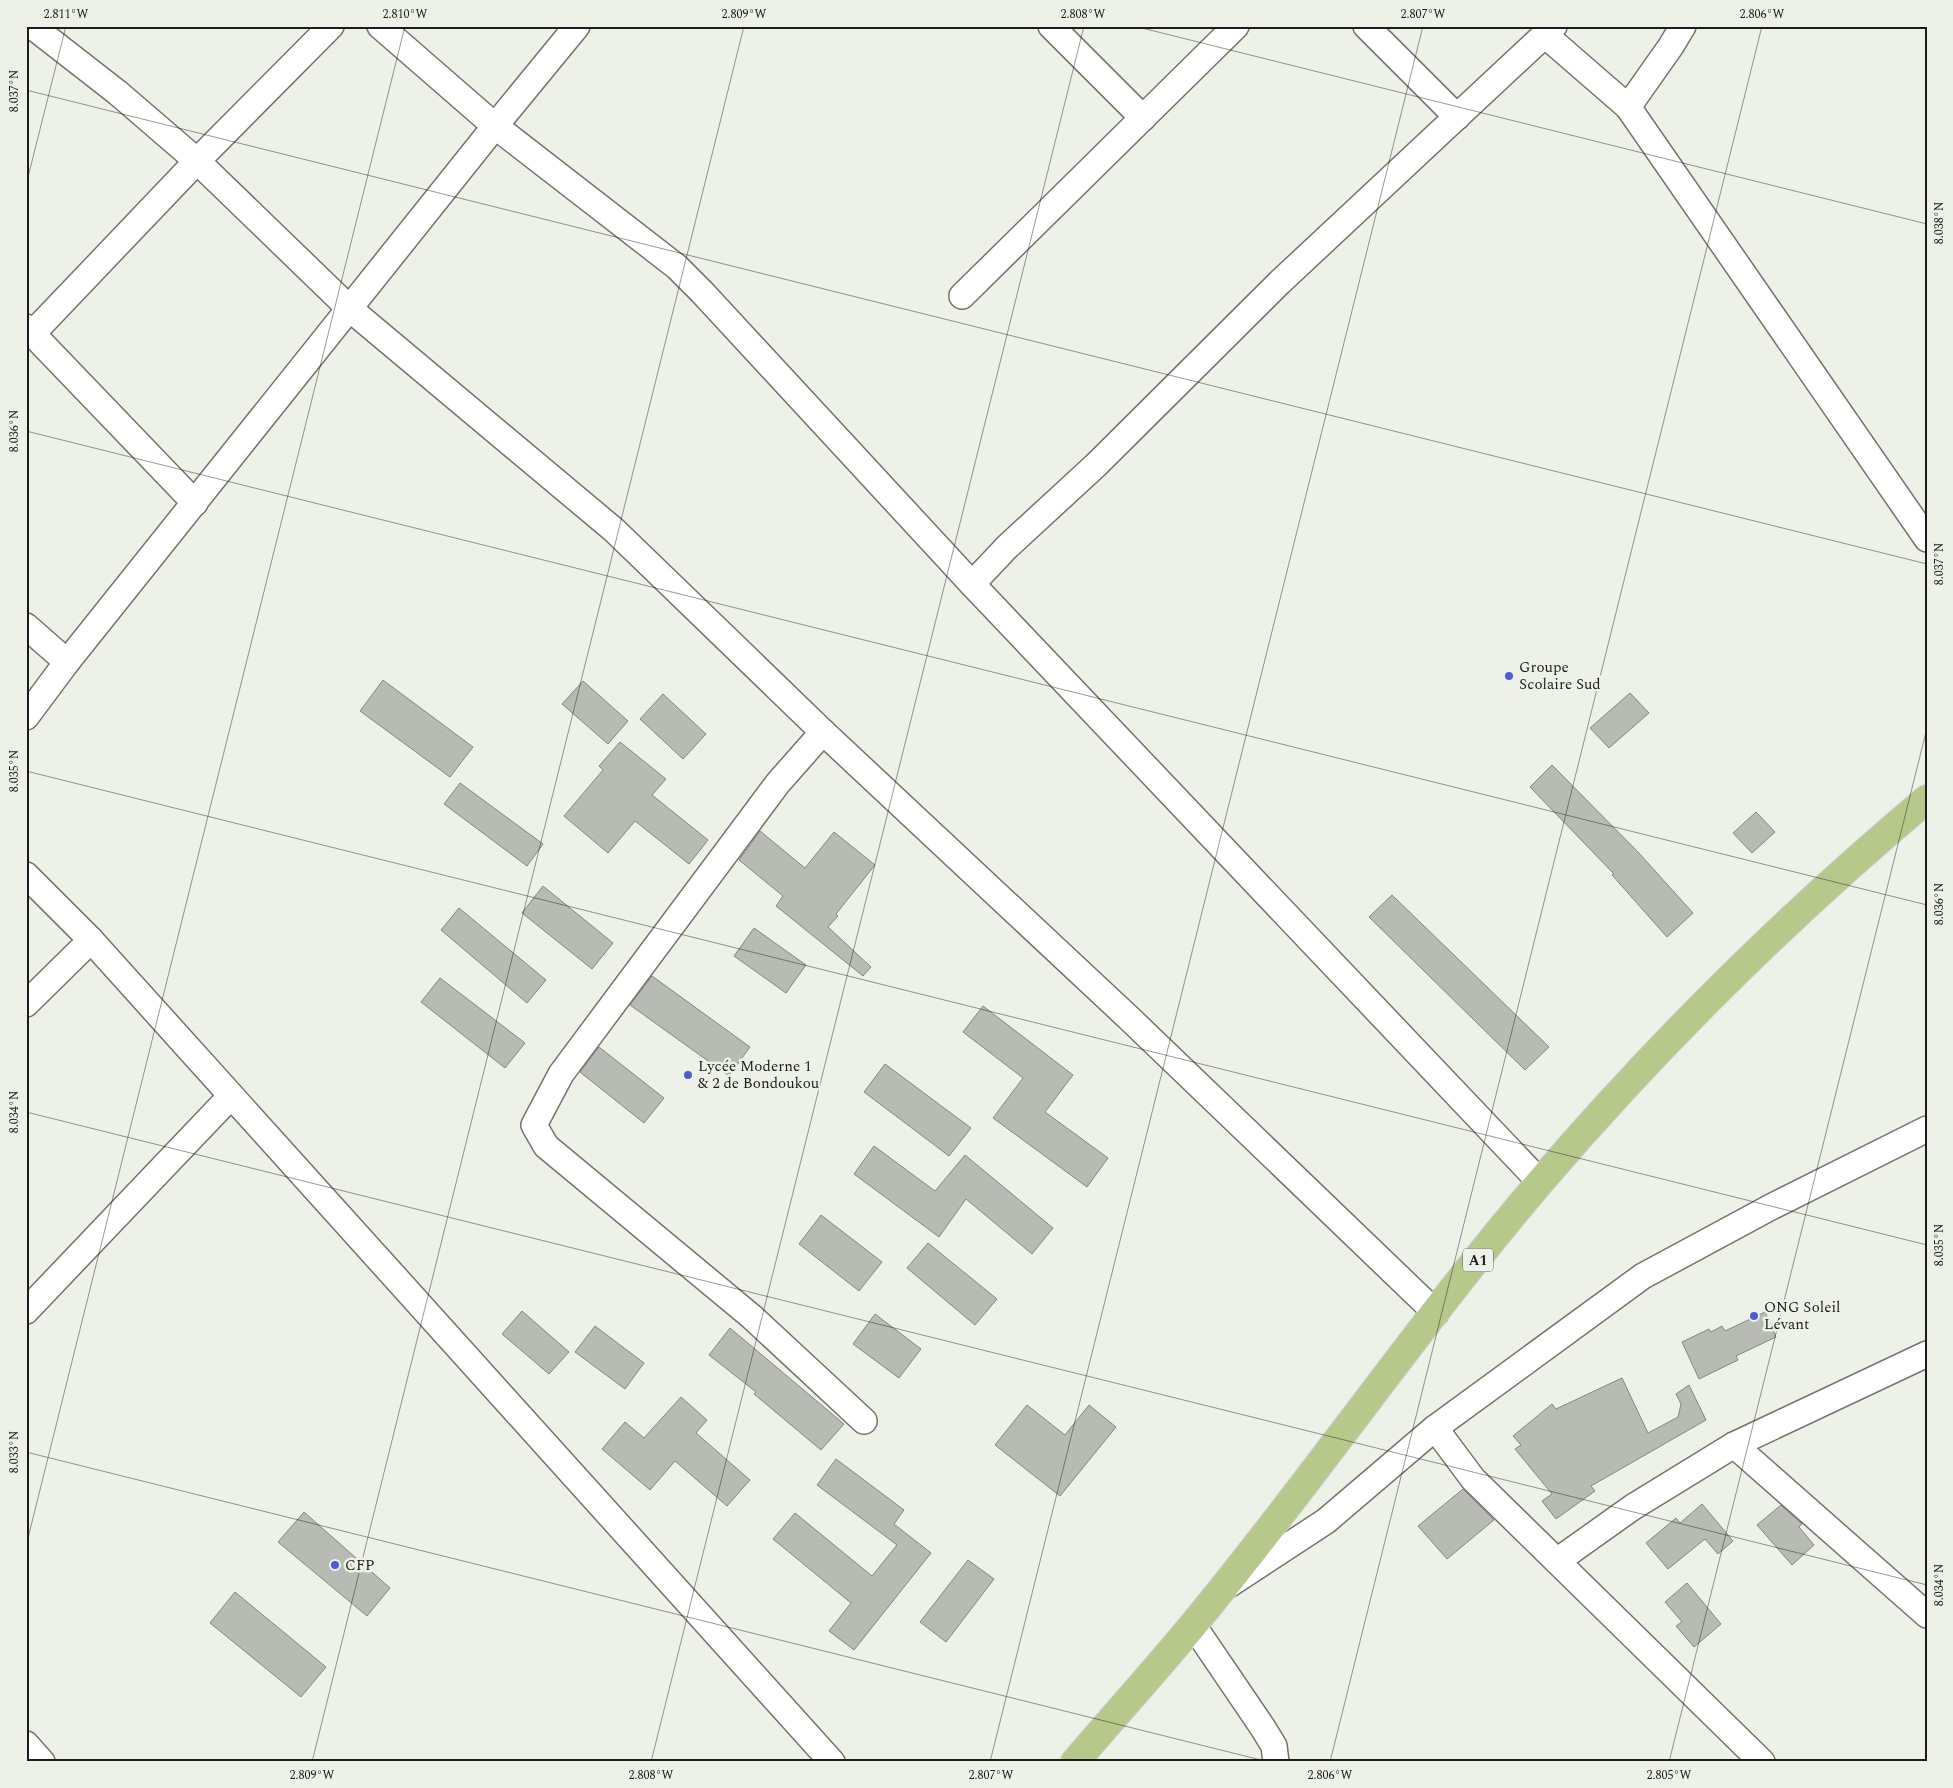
<svg xmlns="http://www.w3.org/2000/svg" width="1953" height="1788" font-family="Spectral,serif">
<rect width="100%" height="100%" fill="#eef1e8"/>
<g fill="#b8bbb3" stroke="#858780">
<polygon points="383,680 473,747 450,777 360,711"/>
<polygon points="583,681 628,721 608,744 562,704"/>
<polygon points="1630,693 1649,713 1609,748 1590,728"/>
<polygon points="663,694 706,734 683,759 640,719"/>
<polygon points="620,742 666,779 652,795 708,840 689,864 635,821 608,853 564,816 603,770 599,766"/>
<polygon points="1552,765 1638,852 1693,913 1667,937 1612,875 1614,874 1530,787"/>
<polygon points="460,783 543,844 527,866 444,804"/>
<polygon points="1756,812 1775,832 1752,853 1733,833"/>
<polygon points="760,831 805,868 834,832 875,865 836,914 838,916 828,927 871,967 863,976 776,906 783,896 739,860"/>
<polygon points="543,886 613,943 592,969 522,913"/>
<polygon points="1392,895 1549,1047 1525,1070 1369,917"/>
<polygon points="459,908 546,980 527,1003 441,930"/>
<polygon points="754,928 806,965 786,993 734,956"/>
<polygon points="652,976 750,1047 729,1076 630,1005"/>
<polygon points="440,978 525,1043 505,1068 421,1002"/>
<polygon points="983,1006 1073,1075 1045,1112 1108,1158 1087,1187 993,1118 1023,1078 963,1032"/>
<polygon points="599,1047 664,1098 644,1123 580,1072"/>
<polygon points="885,1064 971,1128 949,1156 864,1092"/>
<polygon points="874,1146 935,1191 965,1155 1053,1228 1032,1254 966,1199 939,1237 854,1174"/>
<polygon points="821,1215 882,1262 859,1291 799,1244"/>
<polygon points="928,1243 997,1299 975,1325 907,1268"/>
<polygon points="522,1311 569,1352 549,1374 502,1334"/>
<polygon points="1765,1312 1776,1337 1736,1356 1738,1360 1699,1379 1682,1342 1709,1329 1711,1332 1722,1326 1725,1331"/>
<polygon points="875,1314 921,1349 899,1378 853,1344"/>
<polygon points="595,1326 644,1363 625,1389 575,1352"/>
<polygon points="730,1328 844,1424 821,1450 754,1394 756,1392 709,1355"/>
<polygon points="1622,1378 1648,1433 1678,1417 1681,1404 1676,1394 1689,1385 1706,1420 1591,1486 1595,1491 1556,1519 1542,1501 1552,1494 1515,1449 1521,1445 1513,1436 1552,1404 1556,1409"/>
<polygon points="681,1397 707,1420 696,1433 750,1480 727,1506 675,1461 650,1490 602,1449 625,1422 644,1438"/>
<polygon points="1027,1405 1065,1435 1089,1405 1116,1427 1060,1496 995,1445"/>
<polygon points="836,1459 904,1510 894,1524 931,1553 854,1650 829,1631 851,1603 773,1539 795,1513 872,1576 897,1545 817,1485"/>
<polygon points="1463,1489 1494,1520 1447,1559 1418,1526"/>
<polygon points="1702,1504 1733,1541 1718,1554 1705,1539 1668,1569 1646,1543 1676,1518 1680,1523"/>
<polygon points="1781,1505 1802,1524 1799,1527 1814,1545 1792,1565 1757,1525"/>
<polygon points="304,1512 390,1588 367,1616 278,1542"/>
<polygon points="968,1560 994,1579 946,1642 920,1622"/>
<polygon points="1687,1583 1721,1624 1694,1647 1676,1626 1682,1622 1665,1602"/>
<polygon points="235,1592 326,1667 301,1697 210,1623"/>
</g>
<g fill="none" stroke-linecap="round" stroke-linejoin="round">
<g stroke="#72746d" stroke-width="28">
<g id="minor">
<polyline points="32,26 118,93 197,161 350,309 614,530 823,732 1131,1020 1436,1313"/>
<polyline points="380,26 495,126 677,267 702,292 972,584 1540,1182"/>
<polyline points="1051,26 1143,118"/>
<polyline points="1366,26 1457,117"/>
<polyline points="1545,35 1628,107 1927,539"/>
<polyline points="1628,107 1671,46 1683,26"/>
<polyline points="962,296 1236,26"/>
<polyline points="26,327 195,503"/>
<polyline points="32,334 197,161 331,26"/>
<polyline points="972,584 1007,547 1096,465 1280,282 1554,26"/>
<polyline points="26,626 67,662"/>
<polyline points="26,717 67,662 495,126 577,26"/>
<polyline points="823,732 778,783 561,1074 534,1125 546,1146 752,1317 864,1421"/>
<polyline points="26,875 91,940 832,1762"/>
<polyline points="26,1004 91,940"/>
<polyline points="26,1311 231,1096"/>
<polyline points="1435,1428 1473,1479 1762,1762"/>
<polyline points="1734,1445 1927,1615"/>
<polyline points="1557,1561 1633,1507 1734,1445 1927,1354"/>
<polyline points="1230,1584 1326,1521 1435,1428 1643,1276 1771,1207 1927,1129"/>
<polyline points="1193,1625 1263,1728 1274,1746 1276,1762"/>
<polyline points="26,1744 42,1762"/>
</g>
</g>
<g stroke="#cdcdcd" stroke-width="30">
<path id="major" d="M1075,1762C1114,1716 1155,1671 1193,1625C1313,1480 1419,1324 1541,1181C1659,1043 1788,916 1927,799"/>
</g>
<use href="#minor" stroke="#fff" stroke-width="25"/>
<use href="#major" stroke="#b7c88b" stroke-width="28"/>
</g>
<path fill="none" stroke="#1c1d1a" stroke-width="1" stroke-opacity="0.45" d="M1134,26L1927,224M26,90L1927,564M26,185L66,26M26,431L1927,905M26,771L1927,1245M26,1112L1927,1585M26,1452L1269,1762M26,1546L405,26M312,1762L744,26M651,1762L1084,26M990,1762L1423,26M1330,1762L1762,26M1669,1762L1927,728"/>
<g fill="#4d5cd1" stroke="#eef1e8" stroke-width="2">
<circle cx="1509" cy="676" r="5"/>
<circle cx="688" cy="1075" r="5"/>
<circle cx="1754" cy="1316" r="5"/>
<circle cx="335" cy="1565" r="5"/>
</g>
<g text-anchor="middle" dominant-baseline="central" stroke-width="5" stroke-linejoin="round" paint-order="stroke">
<rect fill="#eef1e8" stroke="#5b5d58" stroke-width="1" x="1463" y="1248.5" width="30" height="23" rx="4"/>
<g font-size="14" font-weight="bold" fill="#1c1d1a">
<text x="1478" y="1260">A1</text>
</g>
<g font-size="15" fill="#1c1d1a" stroke="#eef1e8" text-anchor="start">
<text x="1519" y="667">Groupe<tspan x="1519" dy="17">Scolaire Sud</tspan></text>
<text x="698" y="1066">Lycée Moderne 1<tspan x="698" dy="17">&amp; 2 de Bondoukou</tspan></text>
<text x="1764" y="1307">ONG Soleil<tspan x="1764" dy="17">Lévant</tspan></text>
<text x="345" y="1565">CFP</text>
</g>
</g>
<rect width="1953" height="1788" fill="none" stroke="#eef1e8" stroke-width="55"/>
<rect x="28" y="28" width="1898" height="1732" fill="none" stroke="#1c1d1a" stroke-width="2"/>
<g font-size="12" text-anchor="middle" fill="#1c1d1a">
<text x="66" y="18">2.811°W</text>
<text x="405" y="18">2.810°W</text>
<text x="744" y="18">2.809°W</text>
<text x="1083" y="18">2.808°W</text>
<text x="1423" y="18">2.807°W</text>
<text x="1762" y="18">2.806°W</text>
<text transform="translate(14 91) rotate(-90)" y="4">8.037°N</text>
<text transform="translate(1939 223) rotate(-90)" y="4">8.038°N</text>
<text transform="translate(14 431) rotate(-90)" y="4">8.036°N</text>
<text transform="translate(1939 564) rotate(-90)" y="4">8.037°N</text>
<text transform="translate(14 771) rotate(-90)" y="4">8.035°N</text>
<text transform="translate(1939 904) rotate(-90)" y="4">8.036°N</text>
<text transform="translate(14 1112) rotate(-90)" y="4">8.034°N</text>
<text transform="translate(1939 1245) rotate(-90)" y="4">8.035°N</text>
<text transform="translate(14 1452) rotate(-90)" y="4">8.033°N</text>
<text transform="translate(1939 1585) rotate(-90)" y="4">8.034°N</text>
<text x="312" y="1779">2.809°W</text>
<text x="651" y="1779">2.808°W</text>
<text x="991" y="1779">2.807°W</text>
<text x="1330" y="1779">2.806°W</text>
<text x="1669" y="1779">2.805°W</text>
</g>
</svg>
